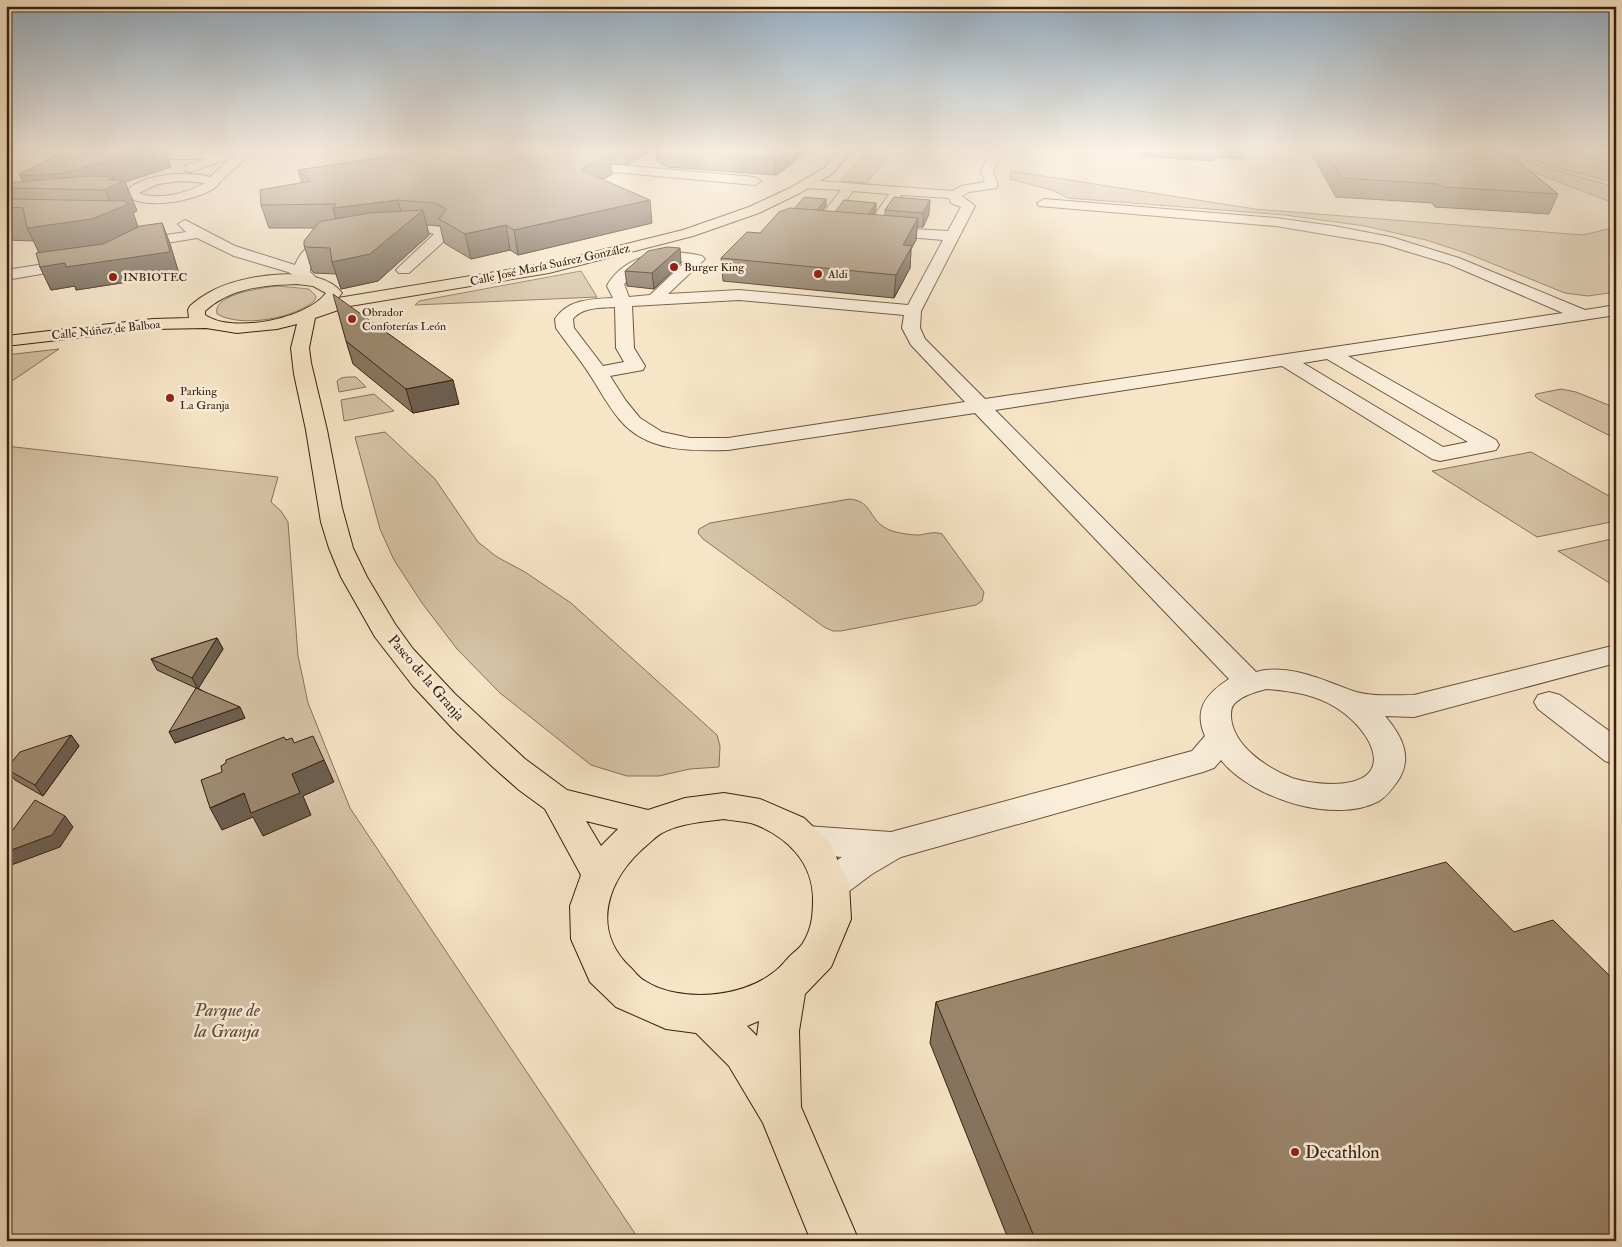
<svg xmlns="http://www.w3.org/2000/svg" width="1622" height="1247" font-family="'IM FELL Double Pica',serif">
<rect width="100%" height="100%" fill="#f7e5c7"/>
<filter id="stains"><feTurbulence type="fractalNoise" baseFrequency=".004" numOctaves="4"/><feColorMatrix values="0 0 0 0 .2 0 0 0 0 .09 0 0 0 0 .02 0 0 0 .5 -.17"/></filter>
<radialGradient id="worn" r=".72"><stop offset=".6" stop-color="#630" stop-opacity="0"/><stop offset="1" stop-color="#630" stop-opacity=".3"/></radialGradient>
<g fill="#d7c4a8" stroke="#88725c">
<polygon points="867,151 892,151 867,183 841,181"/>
<polygon points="1515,151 1577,151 1616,165 1616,183 1550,166"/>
<polygon points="1504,152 1537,165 1616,187 1616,204 1497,158"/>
<polygon points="1011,171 1255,209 1583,235 1616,227 1616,292 1588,296 1565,293 1466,253 1426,240 1365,226 1285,215 1068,198 1052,190 1010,179"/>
<polygon points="581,271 597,297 415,305 419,301"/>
<path d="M279,286L309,289L316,296L315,300C295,319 241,328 217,314C211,294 266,287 279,286Z"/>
<polygon points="59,349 6,385 6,355"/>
<polygon points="348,377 356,377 366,387 339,392 337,381 341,378"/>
<polygon points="1561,389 1576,392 1616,408 1616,439 1538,399 1535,396 1536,394"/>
<polygon points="374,394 394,411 344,421 341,400"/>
<polygon points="385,432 435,479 478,542 497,557 525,572 571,603 717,735 720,746 719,767 690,769 659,776 627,776 591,765 500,693 457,649 422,603 394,560 380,529 355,437"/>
<polygon points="6,446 278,477 271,502 281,511 288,522 298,656 303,679 308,703 350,808 640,1241 6,1241"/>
<polygon points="1531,452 1616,500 1616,521 1537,537 1432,471"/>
<path d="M850,499C875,502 867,522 892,531C899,533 910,535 919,535C927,534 934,531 942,534L984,592L982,601L976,605L841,631H833L824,627L703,539L698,533L699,529L710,523Z"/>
<polygon points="1616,538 1616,587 1558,551"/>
</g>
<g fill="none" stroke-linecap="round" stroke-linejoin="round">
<g stroke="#68523d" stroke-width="2">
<g id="minor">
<path d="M239,151H252C243,162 231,171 221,181C218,184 217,187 213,189C195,201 139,212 125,193C140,173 188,171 210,177ZM182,181L205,183C188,193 157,201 139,193L158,184Z"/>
<polygon points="392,151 457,153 459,155 453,158 398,154"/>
<path d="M990,151H1002L993,171L998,185L996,188L969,192L962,196L975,206L921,311L920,328L925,339L985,399L1563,313L1449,264L1383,244L1276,226L1039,206L1037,203L1044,199L1276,218L1334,226L1391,237L1459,258L1585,310L1616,305V315L1348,356L1496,440L1499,445L1496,450L1440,461L1432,459L1282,366L995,410L1256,672C1288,663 1323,680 1353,691C1371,697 1395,695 1414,695L1616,645V663L1414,717L1385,716C1402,736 1414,758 1397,782C1392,789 1387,796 1379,801C1334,825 1251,798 1221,760L1214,768L1203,772L901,857L872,874L844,895L831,899L818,895L813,884L818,873L842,857L806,854L794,850L789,840L794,830L806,826L891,832L1192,751L1205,736C1193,709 1207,693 1229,679L975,413L728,450C690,451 647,452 620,420C608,406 600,390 590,375C580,359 567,344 556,328L555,319C568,299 592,299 613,298L607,286L609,282C630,252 670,248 702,256L705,259L668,294L739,290L908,305L943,240L815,229L813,226L841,190L805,188L799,184L805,180L953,191L961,186L985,182L981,171ZM853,191L889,194L868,225L830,223ZM901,195L949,198L951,203L961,207L948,231L881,227ZM668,260L685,262L650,295L629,297L624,284L645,265ZM739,300L904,315L902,328L911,345L965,402L728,438H690L662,432L640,418L626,401L610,376L643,370L645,366L634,348L632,306ZM615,307L616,348L624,362L603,366L574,328L573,319C582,307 601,308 615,307ZM1327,359L1468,442L1443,447L1303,363ZM1266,689C1290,691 1314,694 1335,707C1373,730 1400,783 1333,784C1320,784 1305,782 1292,778C1267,768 1233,746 1231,717C1231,711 1231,707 1235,703C1244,695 1255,692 1266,689Z"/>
<polygon points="206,152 223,157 225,159 223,161 190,172 186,171 184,168 186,165 207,159 130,159 124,156 130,153"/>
<polygon points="573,161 755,177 761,181 755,185 569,168 567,165 569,162"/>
<path d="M185,220L235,246L295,265C302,247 323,231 343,236L345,239C335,252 313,239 310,272L320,281L318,284L312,286L288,272L234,256L197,238L148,246L132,253L127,252L125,249L139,239L186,232L178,224Z"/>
<path d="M424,223L442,227L449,233L441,244L409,273H399L396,270L399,267L434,234C420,227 391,241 383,231L390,227Z"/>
<polygon points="77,259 82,261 85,264 82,267 6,280 6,270"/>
<polygon points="1549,692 1560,695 1616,736 1616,765 1605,761 1538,709 1534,702 1538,695"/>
</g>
</g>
<g stroke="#39210f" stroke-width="2">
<path id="major" d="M840,151H852L832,174L798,194L759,213L693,236L549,273L350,306L315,318L309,348L311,363L327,430L342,508L353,548L367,577L395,624L413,649L455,694L525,759L567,790L648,810L685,798L724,793L760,799L804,818L829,842L849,884L851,919L831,967L805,994L799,1031L801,1107L859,1241H811L763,1123L729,1066L696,1033L666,1029L616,1007L590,982L571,939L570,906L581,875L545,809L519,790L494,768L455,731L413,686L375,637L341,577L329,548L321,522L306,430L294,374L291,348L297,324L277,329L237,333L206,328L153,329L6,346V336L153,319L189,318L188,310L190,306C197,300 204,295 212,291C241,275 320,262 342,293L338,298L549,263L683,230L749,207L790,188L824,168ZM297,284L313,286L326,293C307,319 232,334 205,315V311C230,288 263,285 297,284ZM724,819C734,821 745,821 754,824C788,837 813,863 813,899C813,915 812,928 803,943C800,948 794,952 790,956C785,961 780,968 774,972C742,998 679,1003 645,981C639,978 635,972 631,968C589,929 608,878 647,845C651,842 656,836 662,833C680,823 703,822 724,819ZM586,821L618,829L601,846ZM759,1021L757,1036L747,1026Z"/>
</g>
<use href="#minor" fill="#faeedb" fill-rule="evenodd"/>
<use href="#major" fill="#f7e5c7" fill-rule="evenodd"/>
</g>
<g fill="#86745f" stroke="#39210f">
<polygon points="66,151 166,151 171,167 125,182 137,211 133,213 138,227 162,223 170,244 179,274 76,290 75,286 51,290 40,267 39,253 34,241 6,240 6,183 23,182"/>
<polygon points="425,151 651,151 627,165 610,164 612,174 603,180 652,223 518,255 510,250 471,259 444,243 440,226 427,225 429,235 378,281 341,289 336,274 314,273 312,271 304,245 315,228 269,228 261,205 302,183 298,170"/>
<polygon points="656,151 805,151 794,162 776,175 667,167 657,161"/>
<polygon points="1140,151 1244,151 1242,159 1214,157 1213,161 1140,156"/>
<polygon points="1310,151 1505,151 1558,194 1549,214 1435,207 1432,203 1336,197"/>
<polygon points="894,197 929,214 923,227 917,227 916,240 911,249 910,268 894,298 723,281 721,258 760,233 826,206 822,211 835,212 876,210 873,215 885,216 885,210"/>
<polygon points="681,263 654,289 627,286 625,271"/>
<polygon points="346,341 459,404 413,413 353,364"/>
<polygon points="217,638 223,649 198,688 245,718 175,743 196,688 157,670 151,659"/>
<polygon points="71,735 79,746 43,796 15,780 6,769"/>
<polygon points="1514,932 1616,1241 1009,1241 930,1043 936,1002"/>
</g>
<g fill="#6d5e4e" stroke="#39210f">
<polygon points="139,151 166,151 171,167 125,182 137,211 133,213 142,237 44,263 27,228 114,210 105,190 26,188 20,176"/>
<polygon points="625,151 651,151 627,165"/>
<polygon points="787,151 805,151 794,162 776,175 775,159"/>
<polygon points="609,153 612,174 584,192 581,170"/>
<polygon points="826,199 826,206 815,219 815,212"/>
<polygon points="398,200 404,224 340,232 333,208"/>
<polygon points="650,200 652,223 518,255 514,230"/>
<polygon points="930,200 929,214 923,227 923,213"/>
<polygon points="876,203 876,210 867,223 867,216"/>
<polygon points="423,210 429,235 378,281 341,289 332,262"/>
<polygon points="918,218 916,240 911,249 910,268 894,298 896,275 903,245"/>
<polygon points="162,223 170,244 179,274 76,290 75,286 51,290 40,267"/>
<polygon points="506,225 510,250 471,259 465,234"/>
<polygon points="680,248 681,263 654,289 652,273"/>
<polygon points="453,380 459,404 413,413 406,389"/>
<polygon points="217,638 223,649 198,689 192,678"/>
<polygon points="240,707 245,718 175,743 169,732"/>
<polygon points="71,735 79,746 43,796 35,785"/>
<polygon points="324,760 334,782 303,796 311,815 263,836 253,817 222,830 210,808"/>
<polygon points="65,816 73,827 60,847 6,867 6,852"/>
</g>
<g fill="#9c876f" stroke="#39210f">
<polygon points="66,151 139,151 66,173 20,176 19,174"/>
<polygon points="425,151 578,151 609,153 581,170 650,200 514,230 506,225 465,234 439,219 446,209 435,203 398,200 333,208 336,204 261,205 260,190 311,181 298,170"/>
<polygon points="666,151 787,151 775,159"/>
<polygon points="1325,151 1505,151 1558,194 1442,187 1439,184 1342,178"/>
<polygon points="87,176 114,177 108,180 124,180 105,190 6,188 6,183"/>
<polygon points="804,197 826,199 817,210 794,209"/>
<polygon points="894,197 930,200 923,213 885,210"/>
<polygon points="6,199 125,201 129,204 92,219 27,228 23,208 6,207"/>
<polygon points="844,200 876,203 868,215 835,212"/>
<polygon points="790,208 918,218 903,245 912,246 896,275 721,258 747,232 760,233 779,212"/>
<polygon points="423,210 370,254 332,262 330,248 306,247 304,245 304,241 319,222 323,221 370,213"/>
<polygon points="162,223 170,252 66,267 65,263 40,267 36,253 103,244 140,226"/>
<polygon points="667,247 680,248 652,273 625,271 648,251"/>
<polygon points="333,294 453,380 406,389 346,341"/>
<polygon points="217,638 192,678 151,659"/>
<polygon points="196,688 240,707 169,732"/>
<polygon points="71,735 35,785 6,769 20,752"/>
<polygon points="313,736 324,760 292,774 300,793 251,813 244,793 210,808 201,780 222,772 221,766 226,763 226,760 284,737 286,740 292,738 294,743"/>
<polygon points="35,800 65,816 52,835 6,852 6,839"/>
<polygon points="1446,862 1514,932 1553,920 1616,982 1616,1241 1036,1241 936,1002"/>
</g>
<linearGradient id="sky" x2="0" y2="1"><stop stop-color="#94adc2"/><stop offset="0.46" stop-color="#fbf3e6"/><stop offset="1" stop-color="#fbf3e6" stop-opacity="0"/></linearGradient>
<rect width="1622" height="325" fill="url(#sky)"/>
<g fill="#8f2418" stroke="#faeedb" stroke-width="2">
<circle cx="674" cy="267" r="5"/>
<circle cx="818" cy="274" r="5"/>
<circle cx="113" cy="277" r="5"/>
<circle cx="352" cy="319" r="5"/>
<circle cx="170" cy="398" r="5"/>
<circle cx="1295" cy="1152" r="5"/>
</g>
<g text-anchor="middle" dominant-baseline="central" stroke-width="5" stroke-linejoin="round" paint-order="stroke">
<g font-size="12" fill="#39210f" stroke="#faeedb">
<text transform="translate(550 265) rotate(-12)">Calle José María Suárez González</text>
<text transform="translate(106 330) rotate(-6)">Calle Núñez de Balboa</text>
</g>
<g font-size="12" fill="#39210f" stroke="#faeedb" text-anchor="start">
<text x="684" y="267">Burger King</text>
<text x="828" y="274">Aldi</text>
<text x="123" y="277">INBIOTEC</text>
<text x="362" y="312">Obrador<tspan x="362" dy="14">Confoterías León</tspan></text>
<text x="180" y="391">Parking<tspan x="180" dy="14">La Granja</tspan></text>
</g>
<g font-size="15" fill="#39210f" stroke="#faeedb">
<text transform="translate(426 678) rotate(49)">Paseo de la Granja</text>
</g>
<g font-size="18" font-style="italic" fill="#604a35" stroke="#faeedb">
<text x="227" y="1010">Parque de<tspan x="227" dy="21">la Granja</tspan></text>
</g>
<g font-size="18" fill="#39210f" stroke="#faeedb" text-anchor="start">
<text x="1305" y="1152">Decathlon</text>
</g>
</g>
<rect width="1622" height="1247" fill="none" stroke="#f7e5c7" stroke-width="25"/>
<rect x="8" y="8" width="1607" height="1232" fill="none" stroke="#39210f" stroke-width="2.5"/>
<rect x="12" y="12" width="1597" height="1222" fill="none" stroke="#39210f"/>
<rect width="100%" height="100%" filter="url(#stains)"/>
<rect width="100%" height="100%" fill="url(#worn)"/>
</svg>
